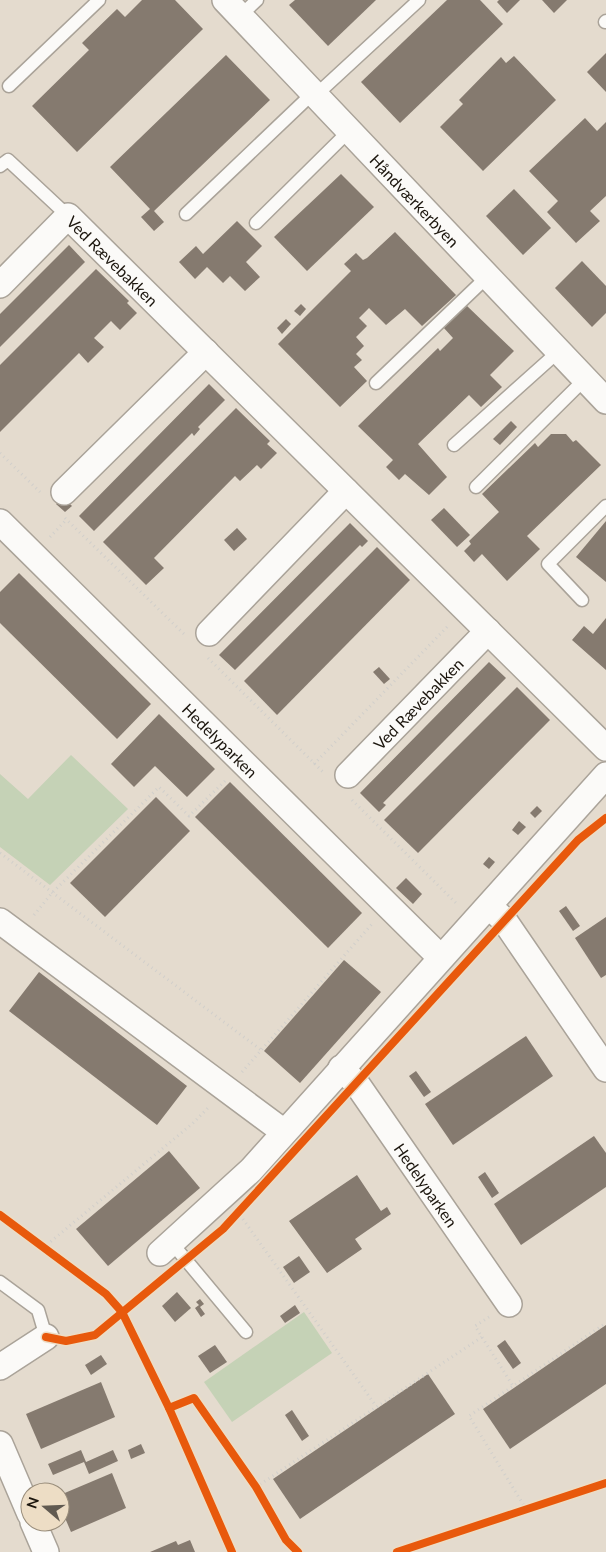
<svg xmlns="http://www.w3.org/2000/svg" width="606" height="1552" font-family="Lato,sans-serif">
<rect width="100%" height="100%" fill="#e4dbce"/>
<g fill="#c5d2b6">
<polygon points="71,755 128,809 50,885 0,847 0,774 28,799"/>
<polygon points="304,1312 332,1353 232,1422 204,1382"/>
</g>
<g fill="#857a6f">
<polygon points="142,0 175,0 203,29 77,152 32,106 89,50 82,43 117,9 125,17"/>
<polygon points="295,0 376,0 328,46 289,5"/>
<polygon points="447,0 480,0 503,24 400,123 361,82"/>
<polygon points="499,0 520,0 507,13 497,2"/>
<polygon points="542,0 567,0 554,13"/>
<polygon points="606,53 606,92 587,72"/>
<polygon points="226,55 270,100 154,211 164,222 154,231 141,217 150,209 110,167"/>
<polygon points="514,56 556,100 483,171 440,127 463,104 459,100 501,57 506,63"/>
<polygon points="585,118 597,131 606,122 606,196 590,211 600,221 576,243 547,212 558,201 529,171"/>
<polygon points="341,174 374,207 307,271 274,237"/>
<polygon points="514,189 551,228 523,255 486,216"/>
<polygon points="237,221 262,246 246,262 260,277 245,291 230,276 223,283 207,267 195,279 179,262 196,246 203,254"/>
<polygon points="395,232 456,295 422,326 405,309 386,325 369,308 359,318 367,326 356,337 364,346 356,354 362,360 354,367 367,381 340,407 278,344 351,271 344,264 356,253 363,260 367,258"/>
<polygon points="69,245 85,262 0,347 0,314"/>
<polygon points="582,261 606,286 606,313 592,327 555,288"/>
<polygon points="96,269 129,301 127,303 137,313 120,330 111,321 94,338 104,347 88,363 79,353 0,432 0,365"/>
<polygon points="301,304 306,309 300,316 294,311"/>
<polygon points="466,305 514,351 490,375 502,387 481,407 469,395 418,444 447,477 429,495 405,474 399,480 386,467 393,460 358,426 438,348 440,351 453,338 443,327"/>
<polygon points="286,319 291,324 282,334 277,328"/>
<polygon points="209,384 225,400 198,427 200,429 194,436 192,433 94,531 79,516"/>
<polygon points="236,408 270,441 267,444 277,453 261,469 257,465 240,481 235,476 154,558 164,568 146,585 103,542"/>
<polygon points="511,421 517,427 500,445 493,439"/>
<polygon points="551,434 566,434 573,442 576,440 601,465 527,536 540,549 507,581 482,554 474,562 464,551 471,544 469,541 499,512 482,494 535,443 538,447"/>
<polygon points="63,497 72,506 65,512 56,504"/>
<polygon points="444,508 470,535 457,547 431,520"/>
<polygon points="606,521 606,582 576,557"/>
<polygon points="350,523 368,541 362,547 360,545 235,670 219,655"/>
<polygon points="237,528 247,539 234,551 224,540"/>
<polygon points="377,547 410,580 277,715 244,681"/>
<polygon points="19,573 151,704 117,739 0,623 0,592"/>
<polygon points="606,618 606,670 572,640 584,626 593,634"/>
<polygon points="489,662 506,678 383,803 386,805 379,812 360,793"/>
<polygon points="379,667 390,679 384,684 373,672"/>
<polygon points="517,687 550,720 418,853 384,820"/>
<polygon points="159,714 215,769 187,797 155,766 134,787 111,764"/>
<polygon points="230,782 362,913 328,948 195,817"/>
<polygon points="156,797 190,831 105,917 70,883"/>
<polygon points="537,806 542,811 535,818 530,813"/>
<polygon points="519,821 526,827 518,835 512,830"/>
<polygon points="489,857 495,862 489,869 483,864"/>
<polygon points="406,878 422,894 413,904 396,888"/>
<polygon points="566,906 580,926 573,931 559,911"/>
<polygon points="606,917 606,975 601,978 575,938"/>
<polygon points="344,960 381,992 300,1083 264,1051"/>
<polygon points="39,972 187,1086 157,1125 9,1011"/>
<polygon points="526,1036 553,1076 453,1145 425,1104"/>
<polygon points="416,1071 431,1092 424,1097 409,1076"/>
<polygon points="594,1136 606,1153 606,1187 521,1245 494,1204"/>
<polygon points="169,1151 200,1188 108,1266 76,1229"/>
<polygon points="485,1172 499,1193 492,1198 478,1177"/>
<polygon points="357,1175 381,1211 387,1207 391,1214 355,1239 362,1249 327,1273 289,1221"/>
<polygon points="299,1256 310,1272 294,1283 283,1267"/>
<polygon points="177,1292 191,1308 175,1322 162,1306"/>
<polygon points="200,1299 204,1304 200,1307 205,1314 201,1317 195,1308 199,1305 196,1302"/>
<polygon points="295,1305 300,1313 285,1323 280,1316"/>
<polygon points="606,1325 606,1384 510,1449 483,1409"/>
<polygon points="505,1340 521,1363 513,1369 497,1346"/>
<polygon points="215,1345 227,1362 210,1373 198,1356"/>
<polygon points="101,1355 107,1364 91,1375 85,1365"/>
<polygon points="428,1374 455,1414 300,1519 273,1479"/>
<polygon points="101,1382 115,1417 41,1449 26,1414"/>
<polygon points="292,1410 309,1436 302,1441 285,1415"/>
<polygon points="141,1444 145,1453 131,1459 128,1450"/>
<polygon points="81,1450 86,1462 113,1450 118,1461 89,1474 84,1462 53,1475 48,1464"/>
<polygon points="112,1473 126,1508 71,1532 60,1506 60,1495"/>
<polygon points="190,1540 195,1552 150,1552 176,1541 178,1545"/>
</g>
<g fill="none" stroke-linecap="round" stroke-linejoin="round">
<g stroke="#aaa399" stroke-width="15">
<g id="service">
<polyline points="240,16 257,0"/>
<polyline points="605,22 606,21"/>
<polyline points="9,86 99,0"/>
<polyline points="316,95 419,0"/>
<polyline points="0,166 8,160 68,216"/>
<polyline points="186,214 313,93"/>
<polyline points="256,223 349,131"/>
<polyline points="376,383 488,276"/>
<polyline points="454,445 559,351"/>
<polyline points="476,487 585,379"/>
<polyline points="582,600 548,564 606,506"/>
<polyline points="171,1242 246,1332"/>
<polyline points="0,1282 38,1310 46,1337"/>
</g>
</g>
<g stroke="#aaa399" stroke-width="28">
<g id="minor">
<path id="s1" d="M225,0L606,401"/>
<path id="s2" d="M0,285L68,216L606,748"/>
<polyline points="64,492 206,352"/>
<path id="s3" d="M0,522L440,957"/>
<polyline points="209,633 346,491"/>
<path id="s4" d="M348,775L488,631"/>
<polyline points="489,906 504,920 606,1069"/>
<polyline points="0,921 284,1132"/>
<path id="s5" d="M341,1068L357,1084L509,1304"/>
<polyline points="160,1253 251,1170 606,775"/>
<polyline points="0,1367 46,1337"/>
<polyline points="0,1444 30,1514"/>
<polyline points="33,1522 46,1552"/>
</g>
</g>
<g stroke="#d1cfcb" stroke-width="3" stroke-dasharray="1 4" stroke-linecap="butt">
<polyline points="0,453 40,492"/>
<polyline points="65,518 184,634"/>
<polyline points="50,537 67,519"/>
<polyline points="208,658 324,773"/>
<polyline points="314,764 448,626"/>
<polyline points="352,800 458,905"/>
<polyline points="0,853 261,1050"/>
<polyline points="34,915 52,893 159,787 189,816 226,780"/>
<polyline points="242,1072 372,924"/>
<polyline points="240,1215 376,1406"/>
<polyline points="43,1248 192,1124 209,1107"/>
<polyline points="489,1317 475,1326 513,1386"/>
<polyline points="256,1487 482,1337"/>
<polyline points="526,1509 469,1416 606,1323"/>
</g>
<use href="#service" stroke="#fbfaf8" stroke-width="12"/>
<use href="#minor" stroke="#fbfaf8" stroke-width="25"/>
<g stroke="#edddc5" stroke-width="11">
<g id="cycleway">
<polyline points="0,1215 106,1294 122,1312 169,1408 232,1552"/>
<polyline points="46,1337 66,1341 95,1335 223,1229 578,840 606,818"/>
<polyline points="169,1408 194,1398 256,1487 286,1540 298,1552"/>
<polyline points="397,1552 606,1483"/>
</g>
</g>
<use href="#cycleway" stroke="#e8590c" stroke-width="8"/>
</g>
<g text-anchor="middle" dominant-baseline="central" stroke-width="5" stroke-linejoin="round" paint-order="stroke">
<g font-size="16" fill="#1b150d" stroke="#edddc5">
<text stroke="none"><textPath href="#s1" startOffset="276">Håndværkerbyen</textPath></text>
<text stroke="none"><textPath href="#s2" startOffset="160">Ved Rævebakken</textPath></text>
<text stroke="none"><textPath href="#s4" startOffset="100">Ved Rævebakken</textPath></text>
<text stroke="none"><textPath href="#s3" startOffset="310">Hedelyparken</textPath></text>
<text stroke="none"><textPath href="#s5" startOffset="145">Hedelyparken</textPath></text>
</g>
</g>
<g transform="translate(45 1507) rotate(289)"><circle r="24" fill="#edddc5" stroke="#998d7b"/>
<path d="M0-4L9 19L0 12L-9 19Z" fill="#615a51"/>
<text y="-8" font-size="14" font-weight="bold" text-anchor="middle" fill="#1b150d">N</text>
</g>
</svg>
